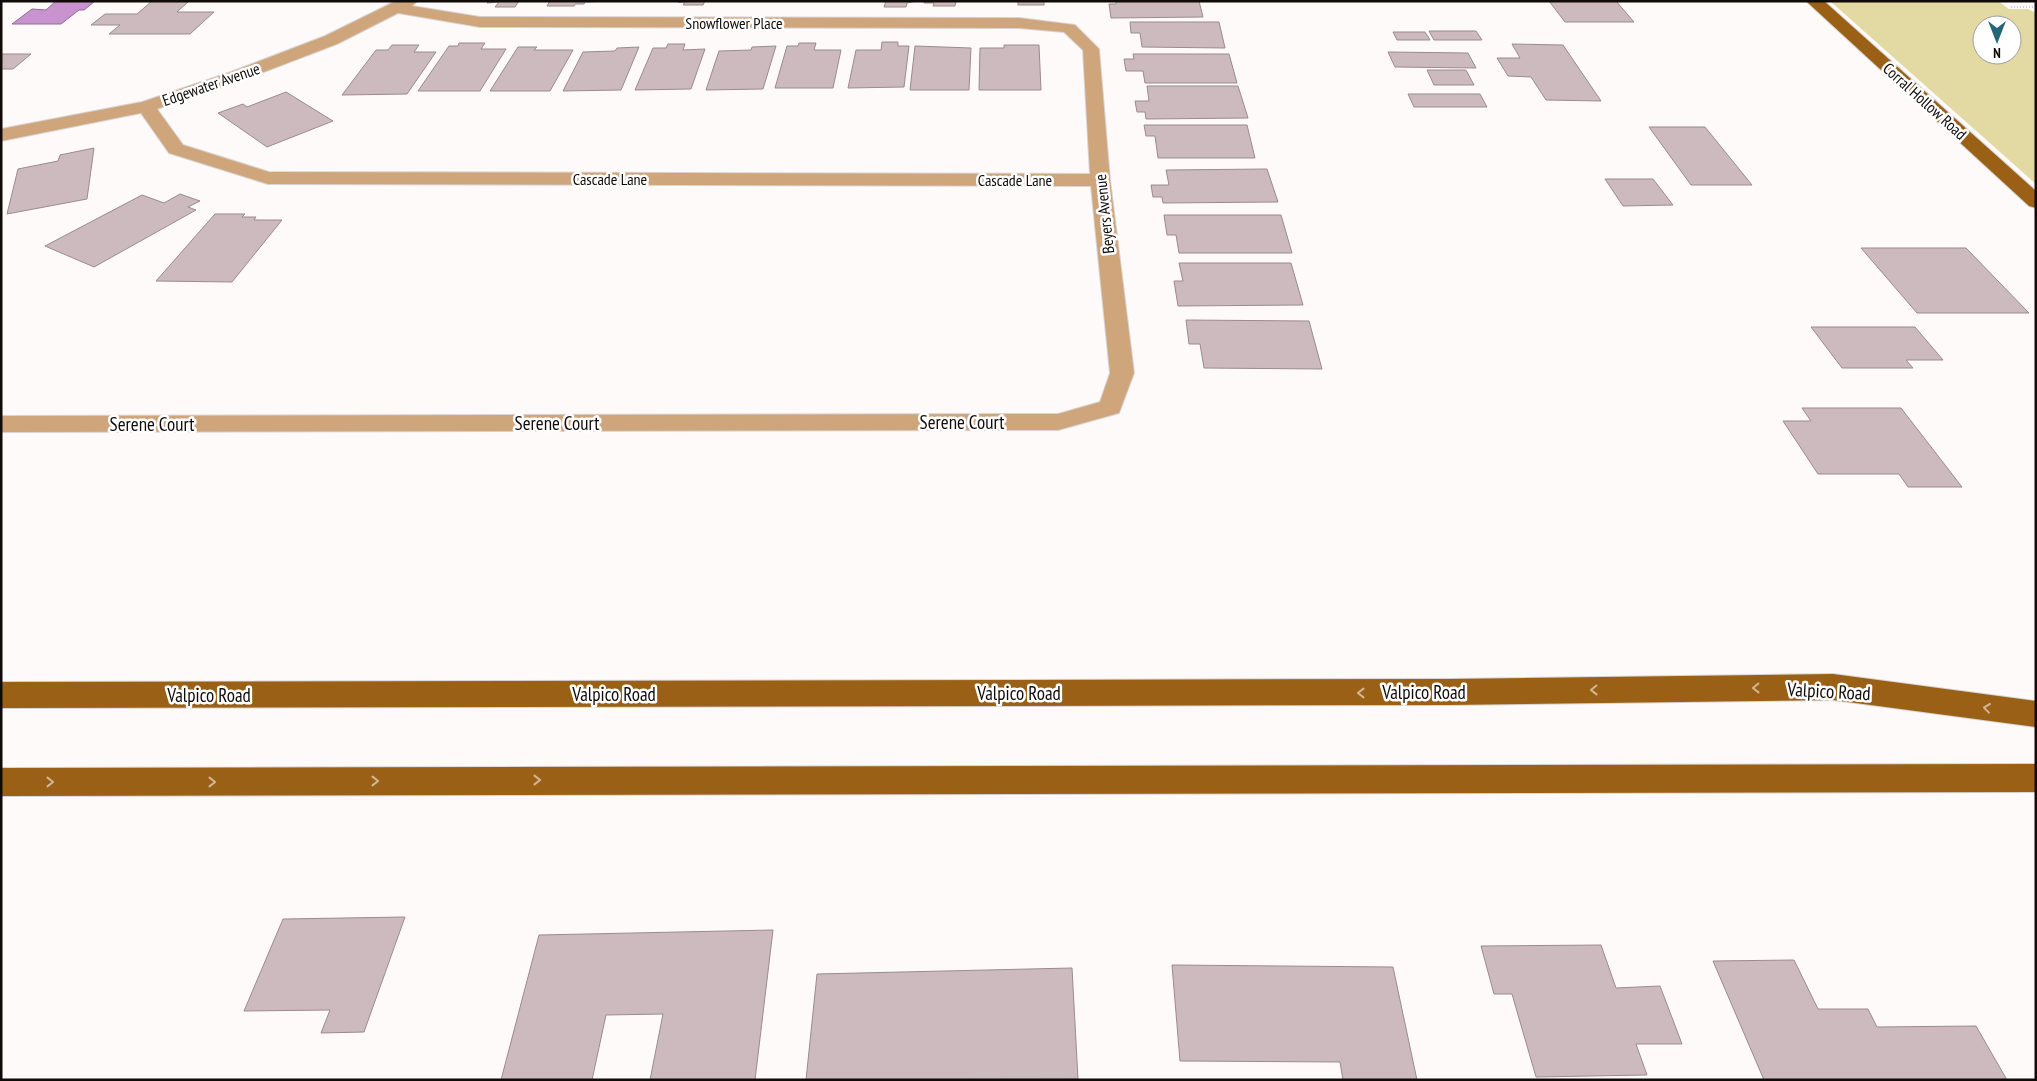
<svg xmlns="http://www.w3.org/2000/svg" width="2037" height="1081" font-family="'PT Sans Narrow',sans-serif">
<rect width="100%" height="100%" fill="#fefaf9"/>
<path fill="#e3daa3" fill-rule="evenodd" d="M1830,1H1998L2009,9H2028L2036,13V184ZM1982,25H2012V55H1982Z"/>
<polygon fill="#c993cf" stroke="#926a94" points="56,1 95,1 84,10 79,10 61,24 12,24 32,9 46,10"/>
<g fill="#ccbabf" stroke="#9b8a8f">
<polygon points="152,1 189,1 177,12 214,12 190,34 109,34 120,25 91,25 105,14 137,14"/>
<polygon points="488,1 519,1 515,7 495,7 499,2 487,3"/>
<polygon points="550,1 607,1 585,2 584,4 575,4 574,6 547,6"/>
<polygon points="705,1 703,5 683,5 685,2 678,2"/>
<polygon points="886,1 916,1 907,3 906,7 884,7"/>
<polygon points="924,1 956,1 955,6 933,6 934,3 924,3"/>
<rect x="1018" y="1" width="26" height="4"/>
<polygon points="1116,1 1199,1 1203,17 1111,18 1109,4 1116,4"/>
<polygon points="1549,1 1616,1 1634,22 1565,22"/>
<polygon points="1130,22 1219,22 1225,48 1142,47 1140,33 1131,33"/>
<polygon points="1429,31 1476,31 1482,40 1434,40"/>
<polygon points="1393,32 1425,32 1430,40 1397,40"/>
<polygon points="882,42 898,42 898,46 909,46 904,87 848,88 856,50 881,50"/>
<polygon points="459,43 485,43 481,49 506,49 480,91 418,91 449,46 458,46"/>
<polygon points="799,43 816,43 814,50 841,50 833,88 775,88 787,46 798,46"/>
<polygon points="668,44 685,44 683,50 705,49 691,89 635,90 653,48 666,48"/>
<polygon points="1512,44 1563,45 1601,101 1546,100 1531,77 1508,76 1497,58 1520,58"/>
<polygon points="392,45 419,45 414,52 436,52 407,94 342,95 376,50 388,50"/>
<polygon points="1004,45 1039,45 1041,90 979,90 980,48 1004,48"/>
<polygon points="776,46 763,89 706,90 719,51 751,50 752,47"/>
<polygon points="915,46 971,48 969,90 910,90"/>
<polygon points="518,47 537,47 534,50 573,50 550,91 490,91"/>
<polygon points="639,47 621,90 563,91 583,52 615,51 617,48"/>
<polygon points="1388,52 1468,53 1476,68 1395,67"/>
<polygon points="1,54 31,54 13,69 1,69"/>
<polygon points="1133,54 1229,54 1237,83 1145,83 1143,71 1126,71 1124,59 1134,59"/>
<polygon points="1427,70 1466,70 1474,85 1434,85"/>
<polygon points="1147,86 1238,86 1248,118 1146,119 1145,112 1137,112 1135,101 1149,101"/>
<polygon points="286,92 333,121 267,147 218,113 243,104 247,107"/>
<polygon points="1408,94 1480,94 1487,107 1414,107"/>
<polygon points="1144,125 1247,125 1255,158 1158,158 1155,136 1146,136"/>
<polygon points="1649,127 1705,127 1752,185 1691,185"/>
<polygon points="94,148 87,199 7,214 18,169 58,161 60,155"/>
<polygon points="1267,169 1278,202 1163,203 1162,197 1153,197 1151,185 1169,185 1166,170"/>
<polygon points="1605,179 1653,179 1673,205 1623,206"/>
<polygon points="180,194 200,201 188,207 196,210 94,267 45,246 142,195 164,203"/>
<polygon points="215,214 245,214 242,217 256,217 254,220 282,220 232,282 156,281"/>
<polygon points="1164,215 1281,215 1292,253 1179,253 1176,235 1167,235"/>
<polygon points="1861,248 1966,248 2029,313 1917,313"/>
<polygon points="1179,263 1291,263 1303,305 1178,306 1174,281 1183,281"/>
<polygon points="1186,320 1309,321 1322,369 1204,368 1200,344 1189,344"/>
<polygon points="1811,327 1915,327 1943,360 1906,360 1913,368 1842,368"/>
<polygon points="1802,408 1901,408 1962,487 1908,487 1899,474 1818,474 1783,421 1811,421"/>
<polygon points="405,917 364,1032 321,1033 330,1010 244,1011 283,919"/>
<polygon points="773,930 755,1080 650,1080 663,1014 606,1015 592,1080 501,1080 539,935"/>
<polygon points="1601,945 1616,988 1660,986 1682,1044 1636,1044 1647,1075 1536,1077 1512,994 1494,994 1481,946"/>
<polygon points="1794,960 1818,1009 1868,1009 1877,1027 1976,1026 2007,1080 1764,1080 1713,961"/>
<polygon points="1172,965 1393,967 1417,1080 1343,1080 1340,1062 1180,1061"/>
<polygon points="1072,968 1078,1079 806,1080 817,974"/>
</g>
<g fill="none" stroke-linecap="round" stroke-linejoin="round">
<g stroke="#d8d4d3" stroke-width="2">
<path id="minor" d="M396,1H417L412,6L480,17L1019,18L1075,25L1099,49L1110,180L1134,373L1119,413L1058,430L1,432V416L1058,414L1100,402L1110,373L1091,186L268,184L169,153L141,113L1,141V129L142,102L231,72L325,36ZM398,13L480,27L1019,28L1064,32L1083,50L1090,174L269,172L183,145L157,109L243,80L337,44Z"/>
</g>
<g stroke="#d8d4d3" stroke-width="2">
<g id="major">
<polygon points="1806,1 1824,1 2036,191 2036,208 2029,206"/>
<polygon points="1833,674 2036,701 2036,727 1833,700 1449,705 1,708 1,682 1449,679"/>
<polygon points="2036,764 2036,792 1,796 1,768"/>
</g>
</g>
<polyline stroke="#a29d9c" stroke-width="2" stroke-dasharray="0.5 2.5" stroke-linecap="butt" points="2011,7 2036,7"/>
<use href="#minor" fill="#cfa57c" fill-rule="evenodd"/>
<use href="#major" fill="#9a6015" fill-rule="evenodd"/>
</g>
<defs><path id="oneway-chevron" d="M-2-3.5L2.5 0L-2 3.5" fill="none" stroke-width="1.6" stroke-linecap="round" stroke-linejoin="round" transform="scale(1.25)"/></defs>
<g stroke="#d2b796">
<use href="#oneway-chevron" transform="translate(1756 688) rotate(179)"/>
<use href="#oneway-chevron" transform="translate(1594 690) rotate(179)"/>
<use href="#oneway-chevron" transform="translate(1361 693) rotate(180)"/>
<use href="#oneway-chevron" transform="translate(1987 708) rotate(-173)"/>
<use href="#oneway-chevron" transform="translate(537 780)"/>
<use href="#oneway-chevron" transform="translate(375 781)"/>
<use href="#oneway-chevron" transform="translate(50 782)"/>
<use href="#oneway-chevron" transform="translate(212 782)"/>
</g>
<g text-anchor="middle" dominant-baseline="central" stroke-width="5" stroke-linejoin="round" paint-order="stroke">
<g font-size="16" fill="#100a09" stroke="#fff">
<text x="734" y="23">Snowflower Place</text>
<text transform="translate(211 84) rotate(-19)">Edgewater Avenue</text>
<text transform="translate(1925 101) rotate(42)">Corral Hollow Road</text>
<text x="610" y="179">Cascade Lane</text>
<text x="1015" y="180">Cascade Lane</text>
<text transform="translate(1104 214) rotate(-96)">Beyers Avenue</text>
</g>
<g font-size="19" fill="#100a09" stroke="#fff">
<text x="962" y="422">Serene Court</text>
<text x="557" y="423">Serene Court</text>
<text x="152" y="424">Serene Court</text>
<text transform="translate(1829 691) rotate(3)">Valpico Road</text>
<text x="1424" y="692">Valpico Road</text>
<text x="1019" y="693">Valpico Road</text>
<text x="614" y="694">Valpico Road</text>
<text x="209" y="695">Valpico Road</text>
</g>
</g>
<rect width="2037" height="1081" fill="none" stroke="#100a09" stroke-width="5"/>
<g transform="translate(1997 40) rotate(180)"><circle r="24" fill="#ffffff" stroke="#9f9d9d"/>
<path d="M0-4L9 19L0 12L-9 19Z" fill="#236679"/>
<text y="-8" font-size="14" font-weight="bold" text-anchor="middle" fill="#100a09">N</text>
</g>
</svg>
